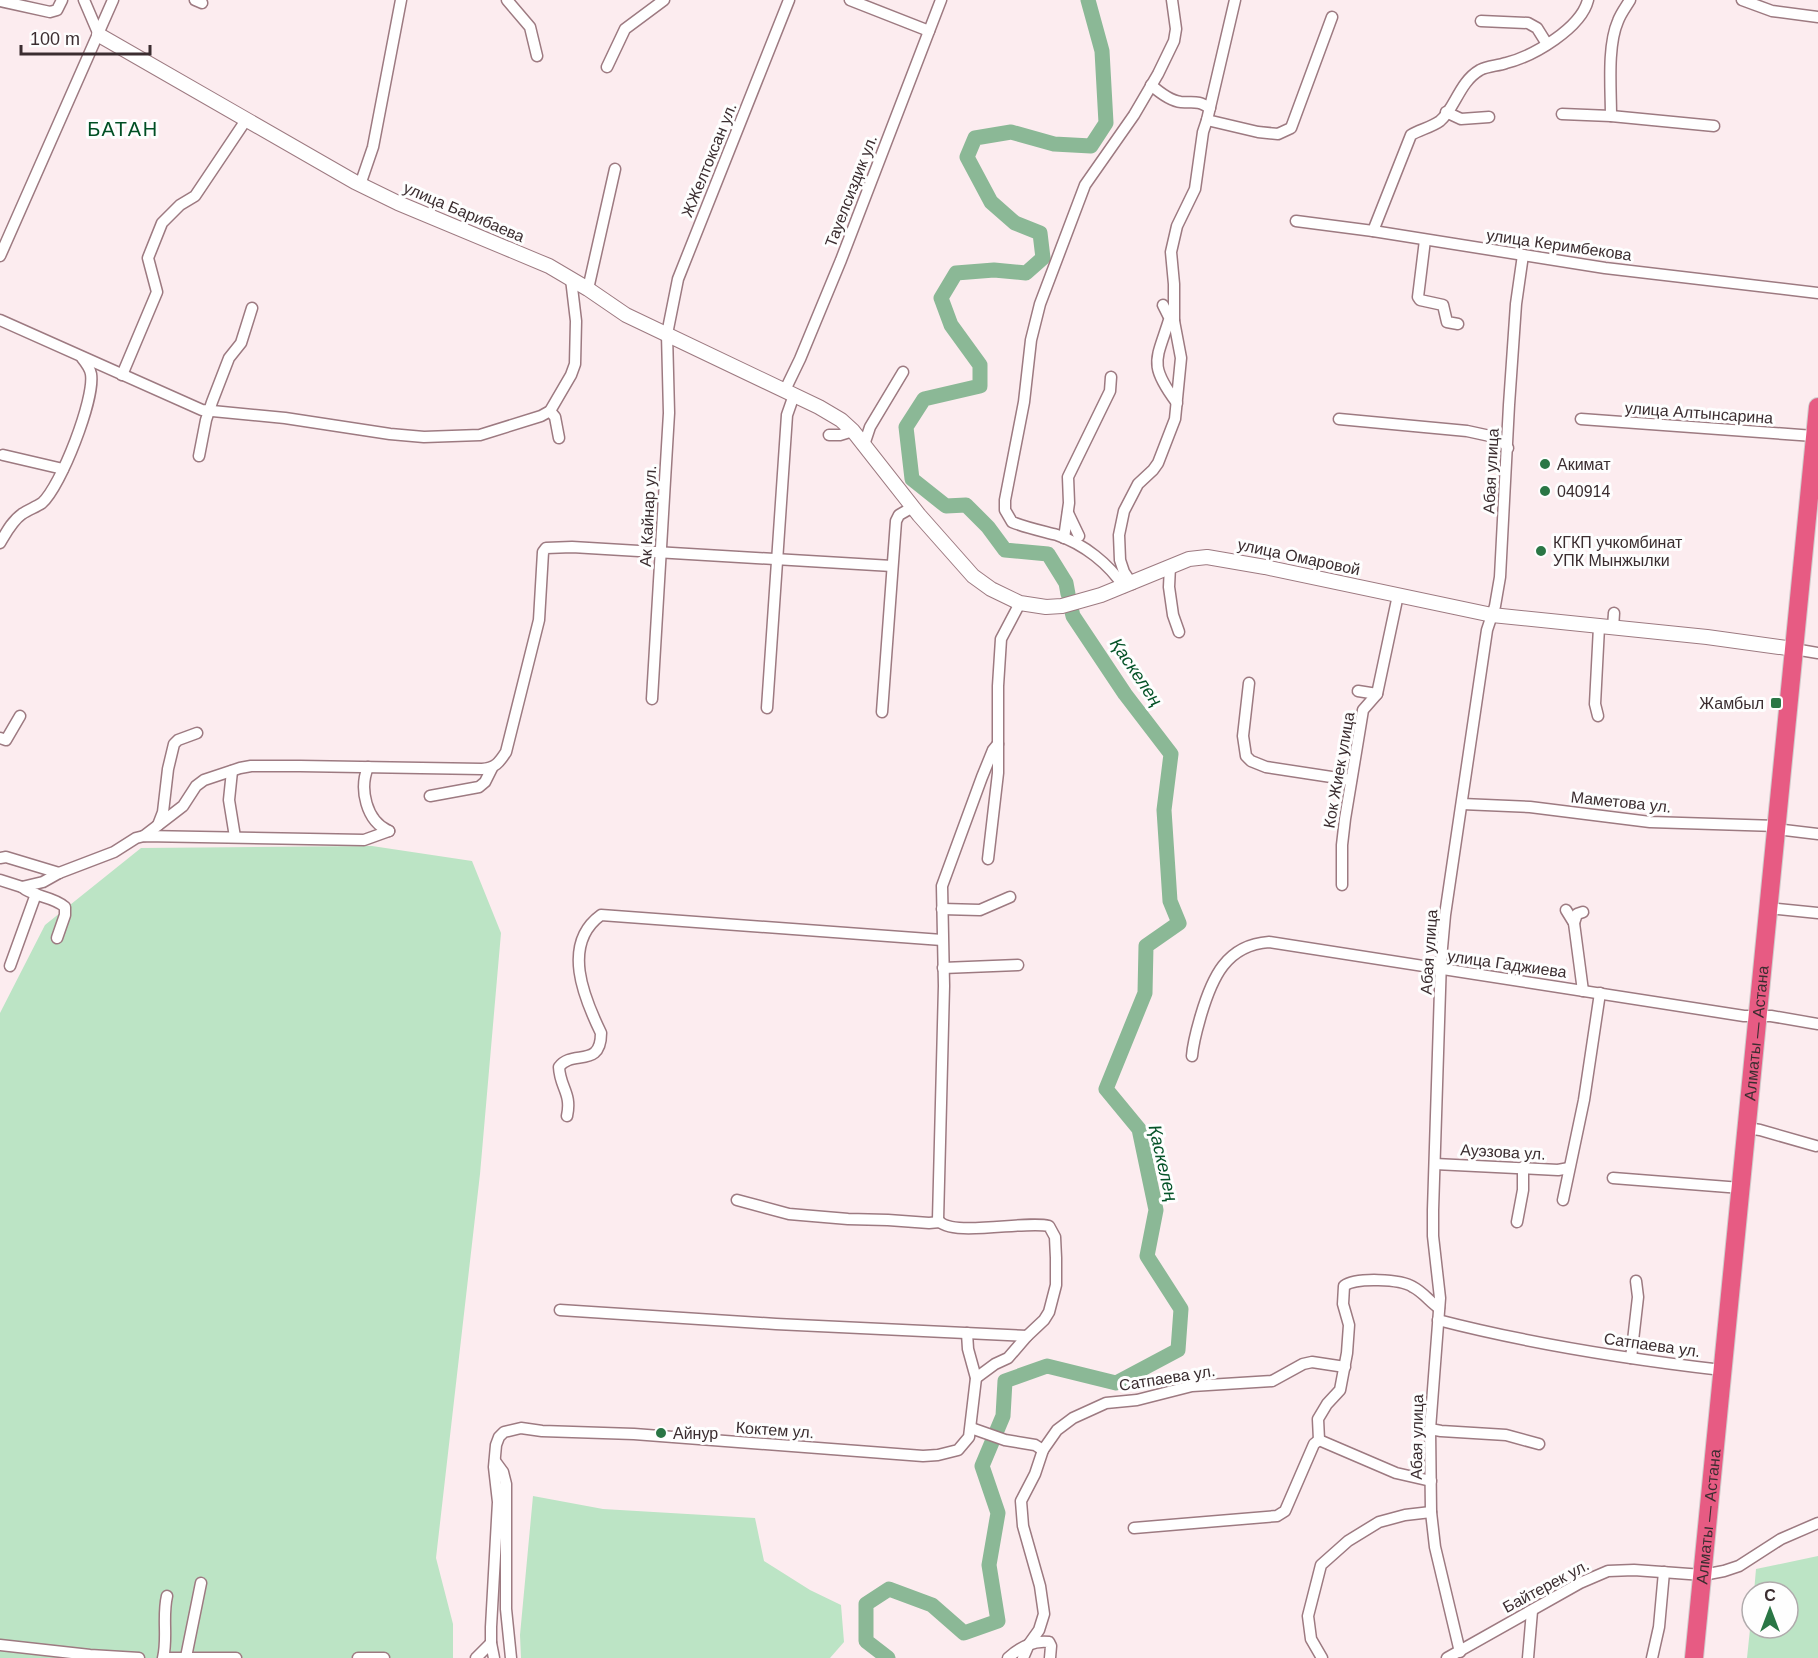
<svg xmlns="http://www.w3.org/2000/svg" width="1818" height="1658" font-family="Arial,sans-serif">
<rect width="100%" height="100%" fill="#fcecef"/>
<g fill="#bce4c5">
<polygon points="372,846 472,861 501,933 480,1174 436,1558 453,1624 453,1658 0,1658 0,1013 45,925 141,848"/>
<polygon points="533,1496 603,1509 755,1518 764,1561 810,1590 841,1605 844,1642 830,1658 521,1658 520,1635"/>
<polygon points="1818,1556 1818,1658 1747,1658 1752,1610 1752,1628 1788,1628 1788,1592 1754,1592 1756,1569"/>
</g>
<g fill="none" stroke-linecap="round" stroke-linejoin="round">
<g stroke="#8bb896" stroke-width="15">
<polyline points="1068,594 1066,583 1048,554 1005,550 988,527 966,505 946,506 912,479 906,427 924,399 980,386 980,365 951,325 941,298 956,273 994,270 1026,273 1043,258 1040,233 1015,223 991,202 967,157 975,138 1011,132 1054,144 1091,146 1106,123 1102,51 1088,0"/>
<polyline points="888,1658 866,1641 866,1604 889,1589 932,1605 964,1633 998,1621 989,1565 998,1513 982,1466 1003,1416 1005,1381 1047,1366 1116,1383 1178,1350 1181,1309 1147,1256 1156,1210 1139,1129 1106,1089 1145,993 1146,946 1179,923 1170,901 1164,810 1171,754 1125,694 1073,616 1071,608"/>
</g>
<g stroke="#9d7a81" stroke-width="13">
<g id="street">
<polyline points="84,0 99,35"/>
<polyline points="195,0 202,3"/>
<polyline points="507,0 530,27 537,56"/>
<polyline points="850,0 929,31"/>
<polyline points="1742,0 1772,11 1818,17"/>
<polyline points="0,1 50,12 57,10 62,0"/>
<polyline points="1481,21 1528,23 1537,28 1547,44"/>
<polyline points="607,67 625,29 664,0"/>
<path d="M1151,85C1159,92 1170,101 1181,102C1196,103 1196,100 1210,108"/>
<polyline points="1446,112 1461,119 1489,117"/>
<polyline points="1562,114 1611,116 1714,126"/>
<path d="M1611,116C1611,89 1607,46 1618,21C1621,13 1626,7 1630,0"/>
<polyline points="1207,120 1258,132 1278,134 1291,128 1332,17"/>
<polyline points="360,185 373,147 401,0"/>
<polyline points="1296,221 1373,231 1605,268 1818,293"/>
<path d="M1373,231L1411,135C1419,130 1432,127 1440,121C1455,109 1459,82 1480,70C1488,66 1497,66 1506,63C1534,56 1581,28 1588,0"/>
<polyline points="1425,240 1418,297 1420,300 1443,305 1447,322 1458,324"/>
<polyline points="0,256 113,0"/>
<polyline points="588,289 615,169"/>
<polyline points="1163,305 1168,315 1174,321"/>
<path d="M1170,317C1157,360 1147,363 1177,403"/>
<polyline points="0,320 202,410 285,418 390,434 424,437 480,435 541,416 550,411 571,375 575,364 576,321 571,279"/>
<polyline points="122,375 157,292 148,258 162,223 180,205 195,196 246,120"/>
<polyline points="785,390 800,359 841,260 941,0"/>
<polyline points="550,411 555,417 559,438"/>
<polyline points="1339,419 1467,431 1490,436 1503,442 1508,448"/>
<polyline points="1581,419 1814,436"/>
<polyline points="829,435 840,435 853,431"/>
<polyline points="864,445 870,427 903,372"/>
<polyline points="3,455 63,469"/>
<polyline points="199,456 206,420 212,402 229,358 241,343 252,308"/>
<polyline points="1068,513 1079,536"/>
<polyline points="1064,538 1069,503 1068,477 1110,391 1111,377"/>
<path d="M0,543C6,533 12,521 22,514C28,510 36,507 42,503C61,486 95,399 91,374C90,368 86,363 82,358"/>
<polyline points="1170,566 1169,587 1173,615 1179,632"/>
<polyline points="1132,584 1124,572 1120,560 1119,535 1124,511 1138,484 1153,470 1158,463 1175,419 1181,358 1174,321 1174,284 1171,252 1177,226 1195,189 1203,132 1207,120 1235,0"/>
<path d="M1124,587C1109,564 1084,544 1057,535C1042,531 1027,528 1012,522L1005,510V500L1024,402L1031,340L1040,304L1085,185L1134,115L1158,74L1174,41L1176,29L1172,0"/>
<polyline points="1613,628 1614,613"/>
<polyline points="1794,649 1818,653"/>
<polyline points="1249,683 1243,736 1246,756 1251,761 1266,767 1351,780"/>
<polyline points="1358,691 1377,694"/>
<polyline points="652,699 669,413 667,334 678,279 789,0"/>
<polyline points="767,708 787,415 794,395"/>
<polyline points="882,712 896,521 899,515 913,507"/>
<polyline points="1598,716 1595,704 1599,627"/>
<polyline points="0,738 6,740 20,716"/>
<path d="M368,767C359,789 366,821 389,831"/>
<polyline points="232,771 229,800 235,837"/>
<polyline points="430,796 479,787 485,782 492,768"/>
<polyline points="1462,804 1530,807 1650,822 1777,826"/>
<polyline points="158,825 163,812 168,769 174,744 178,740 197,733"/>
<polyline points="1776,829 1818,834"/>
<path d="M144,836L183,806L196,786L204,780L240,768L251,766H300L482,769C495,768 499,763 506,752L539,620L543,552L546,548L572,547L892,566"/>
<polyline points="0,858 6,857 59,873"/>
<polyline points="988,859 998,773 998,686 1001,639 1020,603"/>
<polyline points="0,880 22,887 43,882 59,873 114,852 136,838 144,836 364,840 389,831"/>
<polyline points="1342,885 1342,845 1345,819 1363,710 1377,694 1398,595"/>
<path d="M22,887C33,897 53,896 65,907V915L57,938"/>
<polyline points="1769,908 1818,913"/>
<polyline points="942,909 980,910 1010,897"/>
<polyline points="1566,910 1574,923 1583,991"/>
<polyline points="1574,923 1577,914 1583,912"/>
<polyline points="10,966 36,894"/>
<polyline points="943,968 1018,965"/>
<path d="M1192,1056C1193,1042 1197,1029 1201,1015C1212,978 1226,945 1269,942L1744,1016H1771L1818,1024"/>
<path d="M567,1116C572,1093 560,1088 559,1067C572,1049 601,1069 601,1033C584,998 561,944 601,915L942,940"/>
<polyline points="1747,1128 1760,1130 1816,1146"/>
<polyline points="1435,1164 1558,1170 1569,1168"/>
<polyline points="1613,1178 1741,1188"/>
<polyline points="737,1200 789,1214 848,1219 888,1220 929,1223 940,1222"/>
<polyline points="1563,1200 1584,1100 1600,993"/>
<polyline points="1517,1222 1523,1190 1523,1167"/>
<polyline points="560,1310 776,1324 1027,1336"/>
<path d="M1438,1320C1531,1344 1627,1359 1722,1370"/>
<polyline points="1631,1358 1638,1297 1636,1281"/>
<path d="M976,1378L995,1364L1008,1358L1027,1336L1044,1320L1049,1312L1056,1285V1258L1055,1237L1049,1226C1026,1220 950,1238 938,1220L944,986L942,886L982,777L993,750L998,744"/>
<polyline points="971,1428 1005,1440 1035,1445 1043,1450"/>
<polyline points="1430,1429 1441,1431 1506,1435 1539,1444"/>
<path d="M1319,1440L1318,1419L1327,1404L1340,1390L1347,1353L1349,1325L1343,1304L1344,1286C1356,1277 1401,1279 1413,1287C1423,1292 1430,1302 1439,1308"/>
<polyline points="1319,1440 1396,1473 1431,1481"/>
<polyline points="495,1461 503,1472 506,1484 506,1609 511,1658"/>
<polyline points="1134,1528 1277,1516 1285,1511 1314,1444 1319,1440"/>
<polyline points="0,1645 90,1655 139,1658"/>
<polyline points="1460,1652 1435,1547 1431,1512 1430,1429 1440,1298 1433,1236 1433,1210 1441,959 1445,915 1487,630 1495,606 1500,577 1509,405 1516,304 1523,255"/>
<polyline points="186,1657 201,1583"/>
<path d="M163,1658C168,1638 162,1617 167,1596"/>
<polyline points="165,1658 236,1658"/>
<polyline points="358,1658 384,1658"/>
<polyline points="476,1658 491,1643"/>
<polyline points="494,1658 491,1643 491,1627 498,1502 494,1467 496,1445 499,1437 504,1432 521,1428 542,1431 634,1434 923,1456 938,1455 958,1450 969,1437 976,1378 968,1349 967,1333"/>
<path d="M1008,1658C1019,1648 1034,1640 1049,1642L1051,1646L1050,1658"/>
<polyline points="1023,1658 1029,1644 1039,1630 1044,1614 1040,1586 1023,1526 1021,1501 1035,1474 1043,1450 1057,1430 1073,1418 1106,1403 1137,1400 1192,1386 1272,1381 1303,1364 1312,1362 1345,1367"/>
<polyline points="1322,1658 1311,1639 1308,1616 1321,1565 1348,1541 1379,1522 1405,1515 1431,1512"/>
<polyline points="1447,1658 1580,1583 1608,1571 1634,1570 1703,1575 1724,1571 1739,1566 1781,1539 1818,1523"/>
<polyline points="1528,1658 1532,1611"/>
<polyline points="1652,1658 1659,1627 1664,1572"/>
</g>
</g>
<g stroke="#9d7a81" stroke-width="16">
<polyline id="secondary" points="99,35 355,182 398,203 549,266 588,289 626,315 819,407 841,420 853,431 919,515 973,576 991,589 1020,603 1046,607 1062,606 1101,595 1189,559 1207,557 1265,567 1492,615 1707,637 1794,649"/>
</g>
<g stroke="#d0cdcd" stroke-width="20">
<g id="highway">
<path id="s1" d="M1694,1658L1818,407"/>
</g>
</g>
<use href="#street" stroke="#fff" stroke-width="10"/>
<use href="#secondary" stroke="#fff" stroke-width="14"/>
<use href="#highway" stroke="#e75b83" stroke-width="18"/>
</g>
<g fill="#2a7645" stroke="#fefefe" stroke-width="2">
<circle cx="1545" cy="464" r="6"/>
<circle cx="1545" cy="491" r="6"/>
<circle cx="1541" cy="551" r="6"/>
<rect x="1770" y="697" width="12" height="12" rx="3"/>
<circle cx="661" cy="1433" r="6"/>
</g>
<g text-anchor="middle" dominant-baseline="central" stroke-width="6" stroke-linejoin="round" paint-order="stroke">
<g font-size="16" fill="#3b2d30" stroke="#fefefe">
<text transform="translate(709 160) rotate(-68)">ЖЖелтоксан ул.</text>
<text transform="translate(851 191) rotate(-69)">Тауелсиздик ул.</text>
<text transform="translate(464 212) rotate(23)">улица Барибаева</text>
<text transform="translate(1559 245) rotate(8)">улица Керимбекова</text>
<text transform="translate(1699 413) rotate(4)">улица Алтынсарина</text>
<text transform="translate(1491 471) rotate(-87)">Абая улица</text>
<text transform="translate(648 516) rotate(-87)">Ак Кайнар ул.</text>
<text transform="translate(1299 557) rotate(12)">улица Омаровой</text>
<text transform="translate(1339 770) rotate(-80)">Кок Жиек улица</text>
<text transform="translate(1621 802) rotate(6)">Маметова ул.</text>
<text transform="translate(1429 952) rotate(-86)">Абая улица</text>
<text transform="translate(1507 964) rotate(8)">улица Гаджиева</text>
<text stroke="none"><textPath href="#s1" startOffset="628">Алматы — Астана</textPath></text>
<text transform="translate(1503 1152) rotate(3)">Ауэзова ул.</text>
<text transform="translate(1652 1345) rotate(8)">Сатпаева ул.</text>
<text transform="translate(1167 1378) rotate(-9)">Сатпаева ул.</text>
<text transform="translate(775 1430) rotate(4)">Коктем ул.</text>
<text transform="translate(1417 1437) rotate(-89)">Абая улица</text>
<text stroke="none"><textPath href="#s1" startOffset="142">Алматы — Астана</textPath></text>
<text transform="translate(1546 1586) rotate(-28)">Байтерек ул.</text>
</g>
<g font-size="16" fill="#3b2d30" stroke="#fefefe" text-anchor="start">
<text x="1557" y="464">Акимат</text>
<text x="1557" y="491">040914</text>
<text x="1553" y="542">КГКП учкомбинат<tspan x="1553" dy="18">УПК Мынжылки</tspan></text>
<text x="1764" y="703" text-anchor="end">Жамбыл</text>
<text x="673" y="1433">Айнур</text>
</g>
<g font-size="18" font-style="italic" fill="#055328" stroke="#fefefe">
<text transform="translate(1136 672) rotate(56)">Қаскелең</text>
<text transform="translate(1163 1163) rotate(77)">Қаскелең</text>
</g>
<g font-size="20" letter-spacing="1.5" fill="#004f24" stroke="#fefefe">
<text x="123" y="129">БАТАН</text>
</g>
</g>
<g transform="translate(1770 1610)"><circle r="28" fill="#fefefe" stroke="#b0aaac" stroke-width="1.5"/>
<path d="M0-4.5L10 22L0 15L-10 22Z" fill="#2a7645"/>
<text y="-9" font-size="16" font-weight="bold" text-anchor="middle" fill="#3b2d30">С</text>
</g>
<path d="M21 45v9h129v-9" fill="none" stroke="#3b2d30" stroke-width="3"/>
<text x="30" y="45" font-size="18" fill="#3b2d30" stroke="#fefefe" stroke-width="4.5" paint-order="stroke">100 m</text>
</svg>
